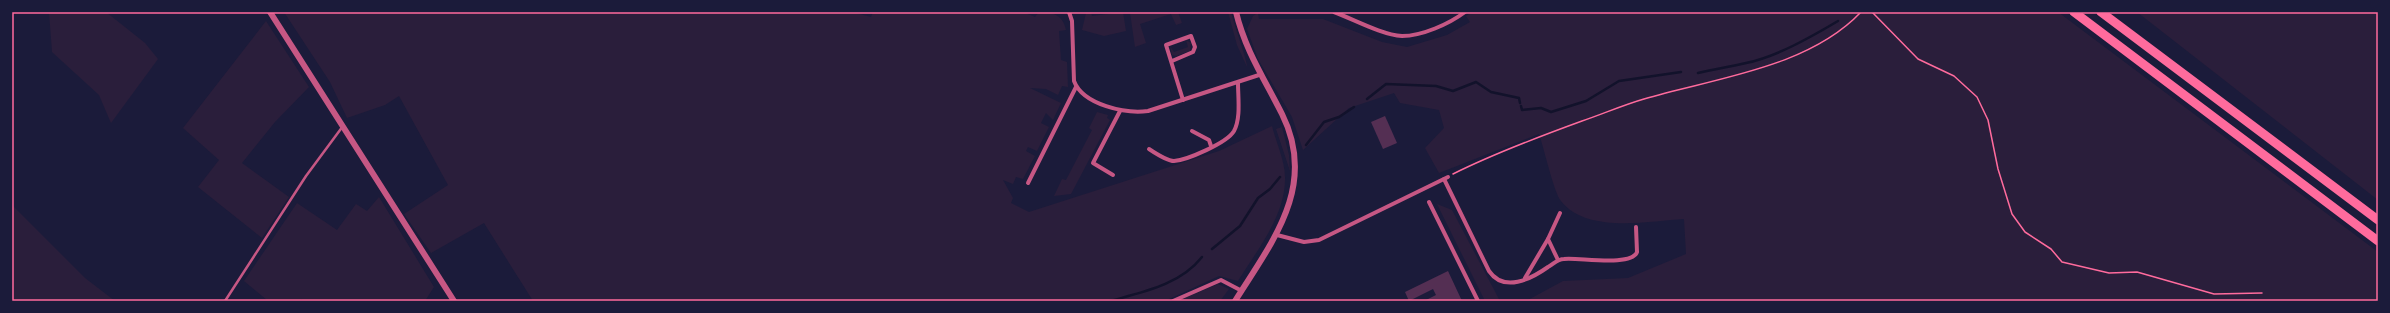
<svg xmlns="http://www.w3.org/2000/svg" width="2390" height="313" font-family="'DejaVu Sans',sans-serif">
<rect width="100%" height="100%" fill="#1b1b3a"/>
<g fill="#2a1e3b">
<polygon points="49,12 106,12 145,43 158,59 111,123 99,95 52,52"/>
<path d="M284,12H852L871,17L873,12H1023L1035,17L1039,12C1053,12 1063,15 1066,30L1059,31L1061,60L1067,62L1068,87L1062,86L1058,95L1046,89L1030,88L1061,103L1053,120L1046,113L1041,123L1049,127L1037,151L1028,147L1026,151L1035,156L1023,179L1016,177L1013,184L1003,180L1013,198L1011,203L1029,212L1219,151L1272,126C1276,142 1285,161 1285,177C1286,215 1257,250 1238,281L1219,276L1165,301H533L484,223L431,253L404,214L448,185L399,96L385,105L347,118L330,82Z"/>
<polygon points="1091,12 1092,16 1123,12 1126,31 1104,36 1082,30 1086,13"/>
<polygon points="1178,12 1182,23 1176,25 1171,14 1140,24 1146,43 1135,47 1130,13"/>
<path d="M1228,12H1231C1233,21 1248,63 1247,67L1237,45Z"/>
<path d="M1472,12H2058L2378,252V301H1526L1563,281L1628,278L1686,254L1684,219C1648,221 1587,234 1561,201C1554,193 1544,148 1539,134L1439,173L1425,148L1444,128L1439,110L1400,103L1394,93L1349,108L1303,150L1292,117L1258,59L1247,29L1253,16L1258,13L1259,19H1323L1382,42L1407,47L1447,35L1470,22L1466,16Z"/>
<polygon points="2137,12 2378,12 2378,200"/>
<polygon points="266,21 309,87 275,122 242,163 289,197 262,238 198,187 219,160 183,128"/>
<polygon points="1186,40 1191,43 1190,51 1176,56 1172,55 1170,46 1174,52 1188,47"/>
<polygon points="1097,112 1108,115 1107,118 1110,120 1071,194 1054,196 1062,179 1066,180 1092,130 1089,128"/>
<polygon points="1282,127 1289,155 1290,171 1276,129"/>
<polygon points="379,197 434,287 425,301 304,301 301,299 300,301 268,301 244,281 297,203 337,230 356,204 367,211"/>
<polygon points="1437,204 1452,210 1500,301 1485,301"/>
<polygon points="12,205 85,278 115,301 12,301"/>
<polygon points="1218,284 1229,289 1220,301 1178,301"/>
</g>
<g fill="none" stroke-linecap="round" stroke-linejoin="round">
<g stroke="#12122b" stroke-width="2.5">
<path d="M1698,73C1714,69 1730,67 1746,63C1776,57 1811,37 1838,21"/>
<polyline points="1367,99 1386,84 1436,86 1453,91 1476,82 1491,92 1519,98 1520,103"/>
<polyline points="1521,106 1522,110 1541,108 1551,112 1586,101 1619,81 1681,72"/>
<polyline points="1306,145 1324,122 1339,117 1354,107"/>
<polyline points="1212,249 1240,226 1258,198 1270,189 1280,177"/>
<path d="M1110,301C1143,292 1180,285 1202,257"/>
</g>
</g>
<g fill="#542f53">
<polygon points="1385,116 1397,143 1383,149 1371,122"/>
<polygon points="1448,271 1462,301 1424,301 1436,295 1433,289 1409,301 1405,292"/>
</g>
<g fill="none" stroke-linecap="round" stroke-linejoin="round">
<g stroke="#ff6b9d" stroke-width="1.5">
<polyline points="1872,12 1918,59 1954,76 1977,97 1988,120 1998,169 2012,214 2025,232 2051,249 2062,262 2109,273 2137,272 2214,294 2262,293"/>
<path d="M1453,174C1495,153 1538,137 1582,121C1603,114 1623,105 1644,99C1715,78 1808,68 1861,12"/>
</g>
<polyline stroke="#c65784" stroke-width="2.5" points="225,301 306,176 343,126"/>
<g stroke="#c65784" stroke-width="4">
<path d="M1069,12L1072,21L1074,81C1083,105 1126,114 1148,111L1259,75"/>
<path d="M1334,12C1353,19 1382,35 1402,36C1422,36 1449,24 1465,12"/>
<polyline points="1172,61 1193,52 1195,47 1191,36 1166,45 1183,100"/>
<polyline points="1192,131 1209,140 1211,146"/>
<path d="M1149,149C1155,153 1167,161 1174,161C1187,160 1227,143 1234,131C1241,118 1238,98 1238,83"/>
<polyline points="1113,175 1093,163 1120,111"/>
<path d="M1444,179L1489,271C1504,293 1531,279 1548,267C1554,264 1557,259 1564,259C1577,257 1632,267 1637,252L1636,227"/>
<polyline points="1028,183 1076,87"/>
<polyline points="1429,202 1478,301"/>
<polyline points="1277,235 1304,242 1319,240 1448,177"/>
<polyline points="1558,260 1548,239 1560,213"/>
<polyline points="1525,278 1548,239"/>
<polyline points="1173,301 1221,280 1242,291"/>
</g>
<g stroke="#c65784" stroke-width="6">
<polyline points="270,12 454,301"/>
<path d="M1235,301C1272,242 1318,186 1282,114C1265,80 1245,50 1236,12"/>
</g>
<g stroke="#ff6b9d" stroke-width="9">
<polyline points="2074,12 2378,241"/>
<polyline points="2101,12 2378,220"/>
</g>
</g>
<rect width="2390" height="313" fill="none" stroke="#1b1b3a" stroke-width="26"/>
<rect x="13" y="13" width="2364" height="287" fill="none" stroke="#ff6b9d" stroke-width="1.5"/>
</svg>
